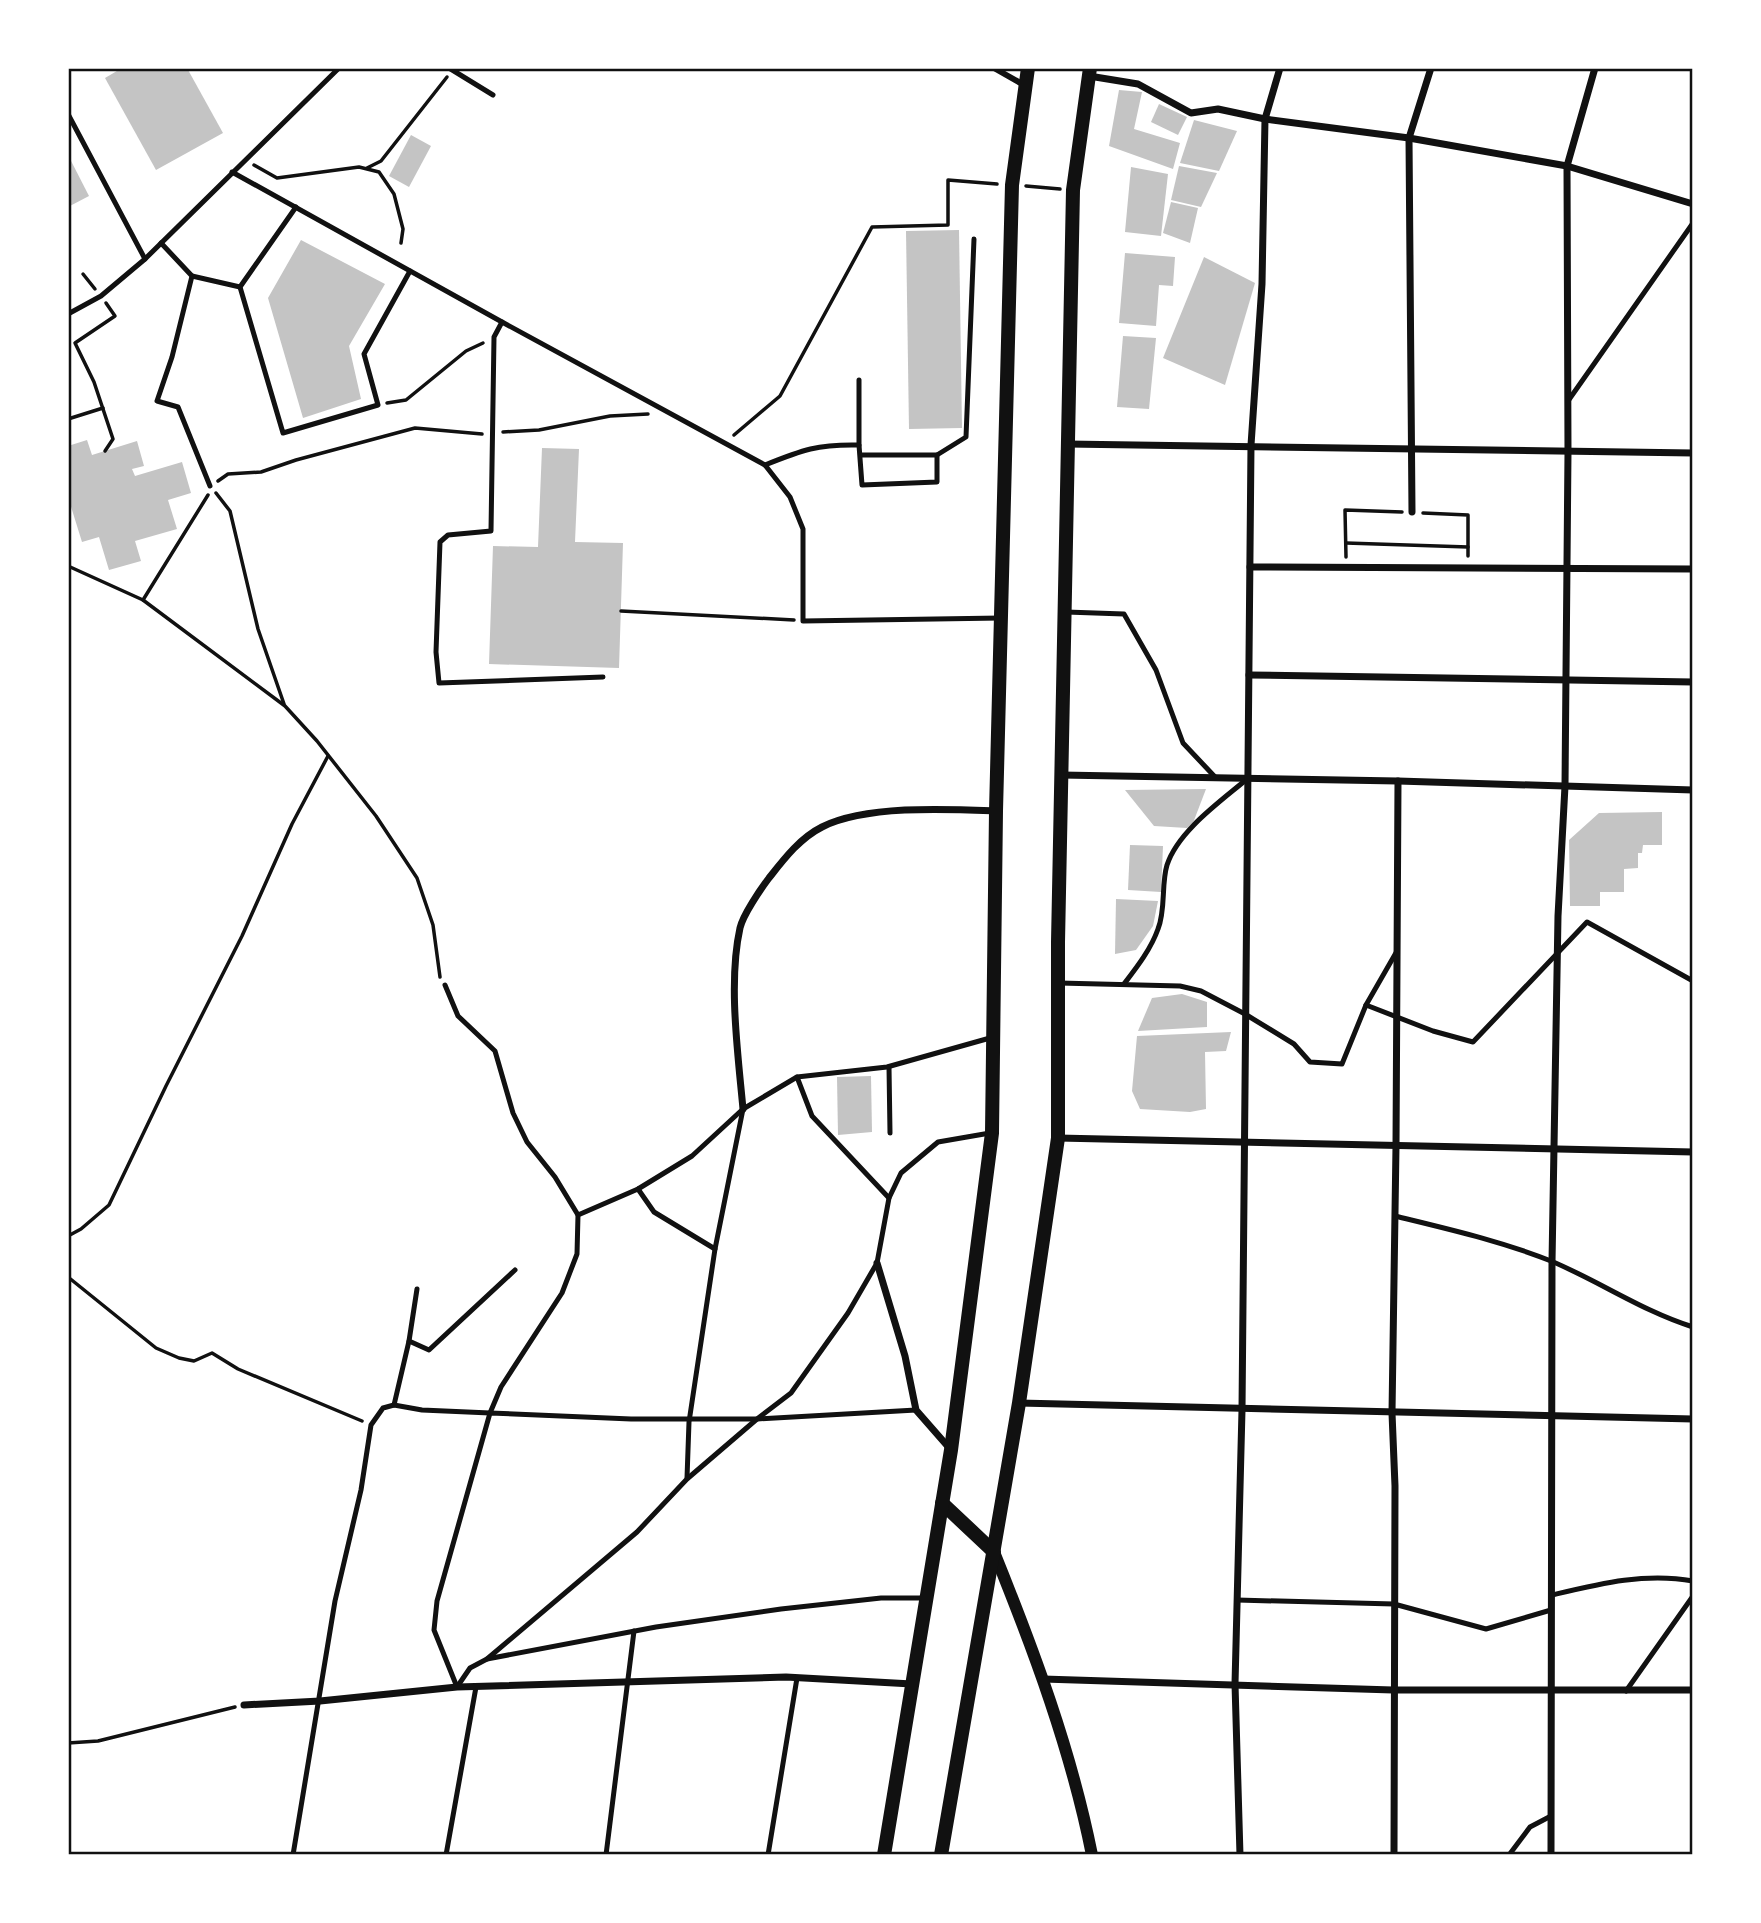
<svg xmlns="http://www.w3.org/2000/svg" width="1761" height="1923" font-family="Jost,sans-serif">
<rect width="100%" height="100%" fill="#fff"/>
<g fill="#c4c4c4">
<polygon points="122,68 187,68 223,133 156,170 105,78"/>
<polygon points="1119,90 1142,92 1134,129 1180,143 1173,169 1109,146"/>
<polygon points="1159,104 1187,117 1178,135 1151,122"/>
<polygon points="1194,120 1237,131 1219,171 1180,163"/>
<polygon points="411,135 431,146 409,187 389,176"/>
<polygon points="68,155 89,196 68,207"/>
<polygon points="1179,166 1217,173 1201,207 1171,200"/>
<polygon points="1131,167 1168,174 1161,236 1125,232"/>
<polygon points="1171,202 1198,208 1190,243 1163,233"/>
<polygon points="959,230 962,428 909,429 906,231"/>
<polygon points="301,240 385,284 349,346 361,399 303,418 268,298"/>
<polygon points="1125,253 1175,257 1173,286 1159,285 1156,326 1119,323"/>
<polygon points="1204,257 1255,283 1225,385 1163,358"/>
<polygon points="1123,336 1156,338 1149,409 1117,407"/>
<polygon points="87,440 92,455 137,441 144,466 132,469 135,476 182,462 191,493 168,500 177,529 135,541 141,561 109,570 99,537 82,542 68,497 68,446"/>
<polygon points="542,448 579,449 575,542 623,543 619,668 489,664 493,546 538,547"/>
<polygon points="1206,789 1193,823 1187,828 1154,826 1125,790"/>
<polygon points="1662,812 1662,845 1643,845 1642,853 1638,853 1638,868 1624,869 1624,892 1600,892 1600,906 1570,906 1569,840 1599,813"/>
<polygon points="1130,845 1163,846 1161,892 1128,890"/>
<polygon points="1116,899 1158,901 1153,926 1136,950 1115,954"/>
<polygon points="1182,994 1207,1002 1207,1027 1138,1031 1152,998"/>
<polygon points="1231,1032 1226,1051 1205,1052 1206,1109 1190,1112 1140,1109 1132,1091 1137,1036"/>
<polygon points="871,1076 872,1132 838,1135 837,1077"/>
</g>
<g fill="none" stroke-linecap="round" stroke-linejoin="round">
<g stroke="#111" stroke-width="3.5">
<polyline points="254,165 277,178 359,167 379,172 394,194 403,229 401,243"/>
<polyline points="367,168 381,161 447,77"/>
<polyline points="1026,186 1060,189"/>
<polyline points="83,274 95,289"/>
<polyline points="387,403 406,400 466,351 483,343"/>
<polyline points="68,419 103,408"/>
<polyline points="503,432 539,430 610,416 648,414"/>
<polyline points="734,435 780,396 872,227 948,225 948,180 997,184"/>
<polyline points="105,451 113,439 94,382 75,343 115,316 106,303"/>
<polyline points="218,481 228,474 261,472 296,460 415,428 482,434"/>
<polyline points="216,493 230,511 258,629 284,704"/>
<polyline points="1423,513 1468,515 1468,556"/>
<polyline points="1346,543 1468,547"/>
<polyline points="1346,557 1345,510 1402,512"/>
<polyline points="68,566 143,600 285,706 317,741 376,816 417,878 433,925 440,977"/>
<polyline points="143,600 208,495"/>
<polyline points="621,611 794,620"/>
<polyline points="68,1236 81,1229 109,1205 166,1086 242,936 292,824 328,756"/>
<polyline points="68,1277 156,1348 179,1358 194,1361 212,1353 238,1369 362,1421"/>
<polyline points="68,1743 98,1741 235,1707"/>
</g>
<g stroke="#111" stroke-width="5">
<polyline points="449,68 493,95"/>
<polyline points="68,114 145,259"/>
<polyline points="232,172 502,322 765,465 790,497 803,529 803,621 1001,618"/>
<polyline points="296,207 240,287 283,433 378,405 364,354 410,271"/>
<polyline points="161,243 192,276 172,357 157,401 178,407 210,486"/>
<polyline points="192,276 240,287"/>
<polyline points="68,314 101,296 145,259 339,68"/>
<polyline points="502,322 494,337 491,531 448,535 440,542 436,652 439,683 603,677"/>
<polyline points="1568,401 1693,223"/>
<polyline points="859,445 859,380"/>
<polyline points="937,455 966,437 974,239"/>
<path d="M765,465C802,450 818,444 859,445L862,485L937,482V455H860"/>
<polyline points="1066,612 1124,614 1156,670 1183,743 1216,778"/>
<polyline points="1059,983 1180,986 1201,991 1245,1014 1294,1044 1310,1062 1342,1064 1366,1005 1397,951"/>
<path d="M1124,984C1137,967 1151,949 1158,929C1166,909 1161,885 1167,865C1178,831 1221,801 1247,779"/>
<polyline points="445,985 458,1016 495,1051 513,1113 527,1142 555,1177 578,1215"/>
<polyline points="1366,1005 1433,1031 1473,1042 1587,922 1693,981"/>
<polyline points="889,1067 890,1133"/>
<polyline points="797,1077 812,1116 889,1198"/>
<polyline points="638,1189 654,1212 715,1249 743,1109"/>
<path d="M1395,1216C1448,1229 1501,1241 1551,1261C1599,1281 1642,1311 1693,1327"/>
<polyline points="409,1341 429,1350 515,1270"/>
<polyline points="394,1405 409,1341 417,1289"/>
<polyline points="687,1478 689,1422 715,1249"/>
<path d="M1552,1595C1598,1584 1645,1572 1693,1581"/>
<polyline points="1237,1600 1394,1604 1486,1629 1551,1610"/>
<polyline points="487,1659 656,1627 781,1609 881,1598 924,1598"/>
<polyline points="457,1687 470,1668 487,1659 637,1532 687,1479 757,1419 791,1393 848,1313 877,1263 889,1198 901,1173 938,1142 990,1133"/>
<polyline points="457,1687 434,1630 437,1601 490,1413 631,1419 757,1419 916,1410"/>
<polyline points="1626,1691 1693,1596"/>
<polyline points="293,1855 335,1601 361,1490 371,1425 383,1408 394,1405 422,1410 490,1413 501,1387 562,1293 577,1254 578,1215 638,1189 692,1156 743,1109 797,1077 887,1067 990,1038"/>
<polyline points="446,1855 476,1687"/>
<polyline points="606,1855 634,1631"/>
<polyline points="768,1855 797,1678"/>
<polyline points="1509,1855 1530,1827 1551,1816"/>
</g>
<polyline stroke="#111" stroke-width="6" points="994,68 1024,85"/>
<g stroke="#111" stroke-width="7">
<polyline points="1089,76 1138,84 1191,113 1218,109 1265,119 1409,138 1567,166 1693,204"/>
<polyline points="1067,444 1693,453"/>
<polyline points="1412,512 1409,138 1431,68"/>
<polyline points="1250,567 1693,569"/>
<polyline points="1249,675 1693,682"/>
<polyline points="1061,775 1398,781 1693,790"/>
<path d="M743,1109C738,1054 728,982 740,928C743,915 760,890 769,878C784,859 800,838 822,827C866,805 947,809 995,811"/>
<polyline points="1058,1138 1693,1152"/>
<polyline points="877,1263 905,1356 916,1410 951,1450"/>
<polyline points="1019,1403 1693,1419"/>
<polyline points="1043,1679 1393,1690 1693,1690"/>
<polyline points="244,1705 320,1701 457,1687 786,1677 912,1684"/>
<polyline points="1240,1855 1235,1684 1242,1410 1251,445 1262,284 1265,119 1280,68"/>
<polyline points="1394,1855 1395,1486 1392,1413 1396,1146 1398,781"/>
<polyline points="1551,1855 1552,1262 1558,916 1565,786 1568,452 1567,166 1595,68"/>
</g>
<path stroke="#111" stroke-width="12" d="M994,1552C1034,1651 1071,1750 1092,1855"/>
<g stroke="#111" stroke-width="14">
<polyline points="942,1503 994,1552"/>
<polyline points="884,1855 951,1450 992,1133 996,811 1012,185 1028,68"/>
<polyline points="941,1855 1019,1403 1058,1138 1058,942 1073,190 1090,68"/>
</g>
</g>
<rect width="1761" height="1923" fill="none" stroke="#ffffff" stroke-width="140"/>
<rect x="70" y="70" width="1621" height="1783" fill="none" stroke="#111" stroke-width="2.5"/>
</svg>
